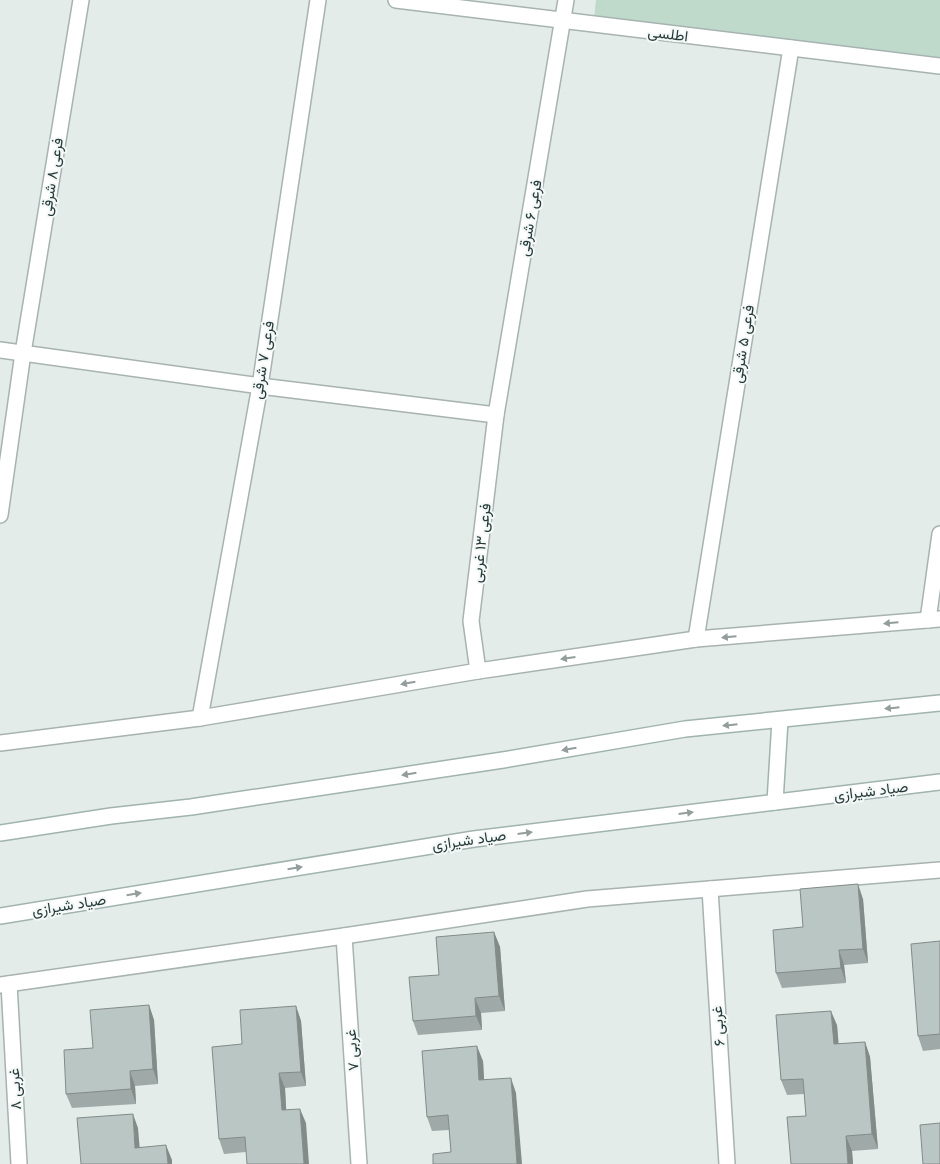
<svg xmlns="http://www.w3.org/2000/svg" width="940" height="1164" font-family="'DM Sans',Vazirmatn,sans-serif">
<rect width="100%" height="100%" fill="#e4ece9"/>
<polygon fill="#bfdacb" points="596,0 940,0 940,70 594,18"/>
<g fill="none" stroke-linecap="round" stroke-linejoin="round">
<g stroke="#a7b3b1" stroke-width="18">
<g id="minor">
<polyline points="396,0 940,66"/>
<polyline points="0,350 260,386 496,415"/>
<polyline points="0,515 23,353 81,0"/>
<polyline points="928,620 940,534"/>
<polyline points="696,639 791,48"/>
<polyline points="478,671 471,621 496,415 566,0"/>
<polyline points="200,718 260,386 318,0"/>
<polyline points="710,889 727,1164"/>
<polyline points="344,936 359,1164"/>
<polyline points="9,984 19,1164"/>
<polyline points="0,985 344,936 587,899 940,870"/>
</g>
</g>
<g stroke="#a7b3b1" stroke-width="18">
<polyline id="tertiary" points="0,743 200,718 478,671 696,639 940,619"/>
</g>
<g stroke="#a0b3af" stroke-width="18">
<g id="secondary">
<polyline points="775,802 780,720"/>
<polyline points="0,833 111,816 191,807 503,760 685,729 940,703"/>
<polyline points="0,916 474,839 940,782"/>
</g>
</g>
<use href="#minor" stroke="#fff" stroke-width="15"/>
<use href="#tertiary" stroke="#fff" stroke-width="15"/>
<use href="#secondary" stroke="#fff" stroke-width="15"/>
</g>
<g fill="#9faaa8">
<polygon points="863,899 868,963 844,965 846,983 782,988 776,973 803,927"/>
<polygon points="494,932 500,947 505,1011 481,1013 482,1030 418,1035 413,1021 439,975"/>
<polygon points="940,941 940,1049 923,1051 918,1036"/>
<polygon points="149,1005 154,1020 158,1084 135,1086 136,1104 72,1108 66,1094 93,1048"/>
<polygon points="296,1006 301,1021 306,1086 285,1088 286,1110 306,1123 246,1152 224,1154 219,1139"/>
<polygon points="837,1025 838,1044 865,1042 870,1057 878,1149 852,1151 853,1164 791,1164 806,1116 804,1094 787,1095 781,1080"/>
<polygon points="483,1061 484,1080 516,1093 451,1152 449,1130 432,1131 427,1117"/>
</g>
<g fill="#828b88">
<polygon points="858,884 863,899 868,963 863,949"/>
<polygon points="494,932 500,947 505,1011 499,996"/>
<polygon points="839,950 844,965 846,983 841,968"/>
<polygon points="475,998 481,1013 482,1030 476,1016"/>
<polygon points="149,1005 154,1020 158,1084 153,1069"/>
<polygon points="296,1006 301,1021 306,1086 301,1072"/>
<polygon points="831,1011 837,1025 840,1059 834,1044"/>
<polygon points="865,1042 870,1057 878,1149 872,1134"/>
<polygon points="477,1046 483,1061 485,1095 479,1080"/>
<polygon points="130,1071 135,1086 136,1104 131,1089"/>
<polygon points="279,1073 285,1088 287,1125 282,1110"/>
<polygon points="511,1078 516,1093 522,1164 517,1164"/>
<polygon points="300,1109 306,1123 309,1164 304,1164"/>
<polygon points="133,1114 138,1128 141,1163 135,1148"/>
<polygon points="846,1136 852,1151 853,1164 848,1164"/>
<polygon points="166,1145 172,1160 172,1164 168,1164"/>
</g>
<g fill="#b9c6c3" stroke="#828b88">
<polygon points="858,884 863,949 839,950 841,968 776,973 773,930 803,927 800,889"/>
<polygon points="494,932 499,996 475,998 476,1016 413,1021 409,977 439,975 436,937"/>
<polygon points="940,941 940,1034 918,1036 911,944"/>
<polygon points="149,1005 153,1069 130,1071 131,1089 66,1094 64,1050 93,1048 90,1010"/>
<polygon points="296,1006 301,1072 279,1073 282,1110 300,1109 304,1164 247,1164 245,1137 219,1139 212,1047 242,1044 240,1010"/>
<polygon points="831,1011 834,1044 865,1042 872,1134 846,1136 848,1164 791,1164 787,1117 806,1116 803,1079 781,1080 776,1015"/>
<polygon points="477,1046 479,1080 511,1078 517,1164 433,1164 433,1154 451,1152 448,1115 427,1117 422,1051"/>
<polygon points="133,1114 135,1148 166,1145 168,1164 81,1164 77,1118"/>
<polygon points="940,1123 940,1164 923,1164 920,1125"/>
</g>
<defs><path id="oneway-solid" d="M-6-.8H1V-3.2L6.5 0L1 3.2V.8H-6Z" transform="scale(1.25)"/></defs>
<g fill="#929d9c">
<use href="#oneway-solid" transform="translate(891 623) rotate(175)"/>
<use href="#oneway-solid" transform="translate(729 637) rotate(175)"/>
<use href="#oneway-solid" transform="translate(568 658) rotate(172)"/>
<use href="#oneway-solid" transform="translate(408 683) rotate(170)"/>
<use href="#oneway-solid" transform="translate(892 708) rotate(174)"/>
<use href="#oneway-solid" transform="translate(730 725) rotate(174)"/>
<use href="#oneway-solid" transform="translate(569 749) rotate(170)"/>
<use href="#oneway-solid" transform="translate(409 774) rotate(171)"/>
<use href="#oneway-solid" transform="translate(686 813) rotate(-7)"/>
<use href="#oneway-solid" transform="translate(525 833) rotate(-7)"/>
<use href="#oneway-solid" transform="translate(295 868) rotate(-9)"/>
<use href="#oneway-solid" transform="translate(134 894) rotate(-9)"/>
</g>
<g text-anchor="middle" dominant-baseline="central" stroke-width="4" stroke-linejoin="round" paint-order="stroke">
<g font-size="15" fill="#253b39" stroke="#f4f8f7">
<text transform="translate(668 34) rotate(7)">اطلسی</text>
<text transform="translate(52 177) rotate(-81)">فرعی ۸ شرقی</text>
<text transform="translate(530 218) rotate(-80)">فرعی ۶ شرقی</text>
<text transform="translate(743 344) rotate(-81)">فرعی ۵ شرقی</text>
<text transform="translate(263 360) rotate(-81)">فرعی ۷ شرقی</text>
<text transform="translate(481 543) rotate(-83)">فرعی ۱۳ غربی</text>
<text transform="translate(871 791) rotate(-7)">صیاد شیرازی</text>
<text transform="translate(469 840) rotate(-8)">صیاد شیرازی</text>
<text transform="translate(69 905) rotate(-9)">صیاد شیرازی</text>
<text transform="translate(718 1026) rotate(-94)">۶ غربی</text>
<text transform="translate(352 1050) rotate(-94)">۷ غربی</text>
<text transform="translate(15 1089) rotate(-93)">۸ غربی</text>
</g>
</g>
</svg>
